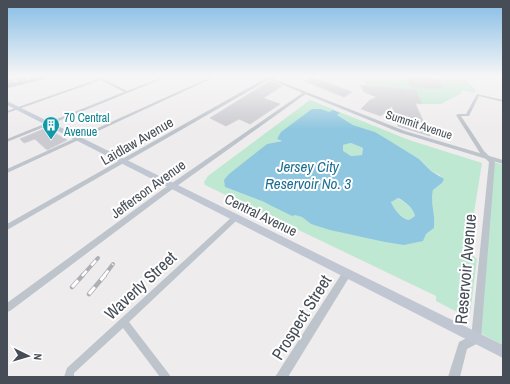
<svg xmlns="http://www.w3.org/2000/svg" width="510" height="384" font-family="'Archivo Narrow',sans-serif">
<rect width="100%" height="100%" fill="#eeecec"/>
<g fill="#bee8d2" fill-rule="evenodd">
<polygon points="361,76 462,76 476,90 474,93 462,90 462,93 441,104 422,104 418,94 405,89 366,85"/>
<path d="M310,100L409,140L482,163L468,250L477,259L470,314L465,316L436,301V296L205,185L204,182L208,176ZM330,112L340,113L337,115L353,125L375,132L419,159L431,171L440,175L442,183L433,190C430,204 436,215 434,228L426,234L311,224L302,217L225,187L267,144L281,141L277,139L279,136Z"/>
<polygon points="351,143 363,148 362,155 351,156 342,151 343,145"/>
<polygon points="494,162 503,165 503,345 480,333"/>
<path d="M395,198C403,199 413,208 415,216L409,220C401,219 394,210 391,202Z"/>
</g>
<path fill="#90c7e0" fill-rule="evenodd" d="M312,109H321L329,112L333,110L340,113L337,115L353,125L375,132L390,141L419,159L431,171L444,179L442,183L433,190C430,204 436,215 434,228L426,234L423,241L404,245L385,242L330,230L311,224L302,217L295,215L292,216L264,202L225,187L224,180L229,174L267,144L282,141L277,139L281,132ZM351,143L363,148L362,155L351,156L343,151V145ZM398,198C405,201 413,208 415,216L409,220C401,219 394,209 391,202Z"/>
<g fill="#cacad0" stroke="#d0d1d7">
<polygon points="408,76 429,76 439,80 443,85 440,88 435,89 412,87 406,80"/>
<polygon points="311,77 352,92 344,97 304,81"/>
<polygon points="270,81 282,86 263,98 280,104 250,124 239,119 226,126 210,118"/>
<polygon points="360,85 416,90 422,104 415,103 430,136 398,126 392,106 381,116 361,109 370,100 377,97 364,92"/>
<polygon points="46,128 67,140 47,150 35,139 24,143 20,139"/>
</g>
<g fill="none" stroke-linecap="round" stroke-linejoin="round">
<polyline stroke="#ccccce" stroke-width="8" stroke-dasharray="8 3.5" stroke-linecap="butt" points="7,84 44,76"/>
<g fill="#bec4cc" fill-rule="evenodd">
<polygon points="93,76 97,76 101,78 107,76 111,76 110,77 104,79 127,91 165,76 169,76 7,142 7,139 124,92 101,80 7,113 7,111 98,79"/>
<polygon points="213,76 217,76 7,173 7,169"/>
<polygon points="276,76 281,76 268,80 7,230 7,224 266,78"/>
<polygon points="304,92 307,93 163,196 10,311 7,312 7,303 159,192"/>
<polygon points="477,94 503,100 503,102 479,96 469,116 461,116 484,151 495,162 481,338 479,341 476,343 473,341 471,338 489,162 480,153 456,115 458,114 466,114"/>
<polygon points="235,215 237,216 238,218 237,220 129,322 169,374 171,377 160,377 123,328 74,373 74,377 64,377 67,368 233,216"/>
</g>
<g fill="#bec4cc" fill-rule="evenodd">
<polygon points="261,76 266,76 405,131 503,160 503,164 401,133"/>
<polygon points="347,269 350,270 351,273 350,276 288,377 275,377 344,270"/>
<polygon points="476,333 480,334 481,338 480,342 467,349 460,377 448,377 459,342"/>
</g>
<polygon fill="#c0c7d3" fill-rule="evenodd" points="7,101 503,345 503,358 7,105"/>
<polygon fill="#aeb8c8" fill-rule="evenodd" points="47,76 56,76 7,88 7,84"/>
<g stroke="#afb0b5" stroke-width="4">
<g id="rail-far1">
<polyline points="82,276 98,258"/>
<polyline points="104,276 113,264"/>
</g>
</g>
<g stroke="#afb0b5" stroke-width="4.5">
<g id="rail">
<polyline points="72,287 83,275"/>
<polyline points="89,294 105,275"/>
</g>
</g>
<use href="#rail-far1" stroke="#fff" stroke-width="2.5" stroke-dasharray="7" stroke-linecap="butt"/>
<use href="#rail" stroke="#fff" stroke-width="3" stroke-dasharray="9" stroke-linecap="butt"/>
</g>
<linearGradient id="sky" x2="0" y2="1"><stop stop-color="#85bce5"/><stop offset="0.59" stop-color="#f7f6f6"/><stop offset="1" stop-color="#f7f6f6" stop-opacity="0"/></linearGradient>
<rect width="510" height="129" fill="url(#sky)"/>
<defs>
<g id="building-pin" transform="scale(0.9)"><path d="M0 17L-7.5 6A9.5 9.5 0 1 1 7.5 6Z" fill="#0f9aa8" stroke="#fff"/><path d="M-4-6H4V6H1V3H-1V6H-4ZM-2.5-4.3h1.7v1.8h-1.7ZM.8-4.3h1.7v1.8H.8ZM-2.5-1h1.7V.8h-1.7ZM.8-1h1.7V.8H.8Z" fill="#fff"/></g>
</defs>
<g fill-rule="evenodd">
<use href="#building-pin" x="51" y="125"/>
</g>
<g text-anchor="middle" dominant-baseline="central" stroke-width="4" stroke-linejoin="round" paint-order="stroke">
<g font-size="12" fill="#0d838f" stroke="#fff" text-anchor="start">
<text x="64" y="118">70 Central<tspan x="64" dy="14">Avenue</tspan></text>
</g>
<g font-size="12" fill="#464d56" stroke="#fff">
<text transform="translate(419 125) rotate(18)">Summit Avenue</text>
</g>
<g font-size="14" fill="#464d56" stroke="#fff">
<text transform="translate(137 141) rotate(-30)">Laidlaw Avenue</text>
<text transform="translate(148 189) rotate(-36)">Jefferson Avenue</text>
<text transform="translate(261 215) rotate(26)">Central Avenue</text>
</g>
<g font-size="15" font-style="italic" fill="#1d6e93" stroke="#fff">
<text x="308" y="166">Jersey City<tspan x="308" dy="17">Reservoir No. 3</tspan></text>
</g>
<g font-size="17" fill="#464d56" stroke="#fff">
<text transform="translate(465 269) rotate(-85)">Reservoir Avenue</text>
<text transform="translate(140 285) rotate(-43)">Waverly Street</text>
<text transform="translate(301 317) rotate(-58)">Prospect Street</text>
</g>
</g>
<rect width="510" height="384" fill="none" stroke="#464d56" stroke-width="16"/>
<g transform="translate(28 356) rotate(95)" stroke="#ffffff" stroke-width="3" paint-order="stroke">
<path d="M0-3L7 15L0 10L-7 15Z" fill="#464d56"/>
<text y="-6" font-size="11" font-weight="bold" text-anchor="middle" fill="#464d56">N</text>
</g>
</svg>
